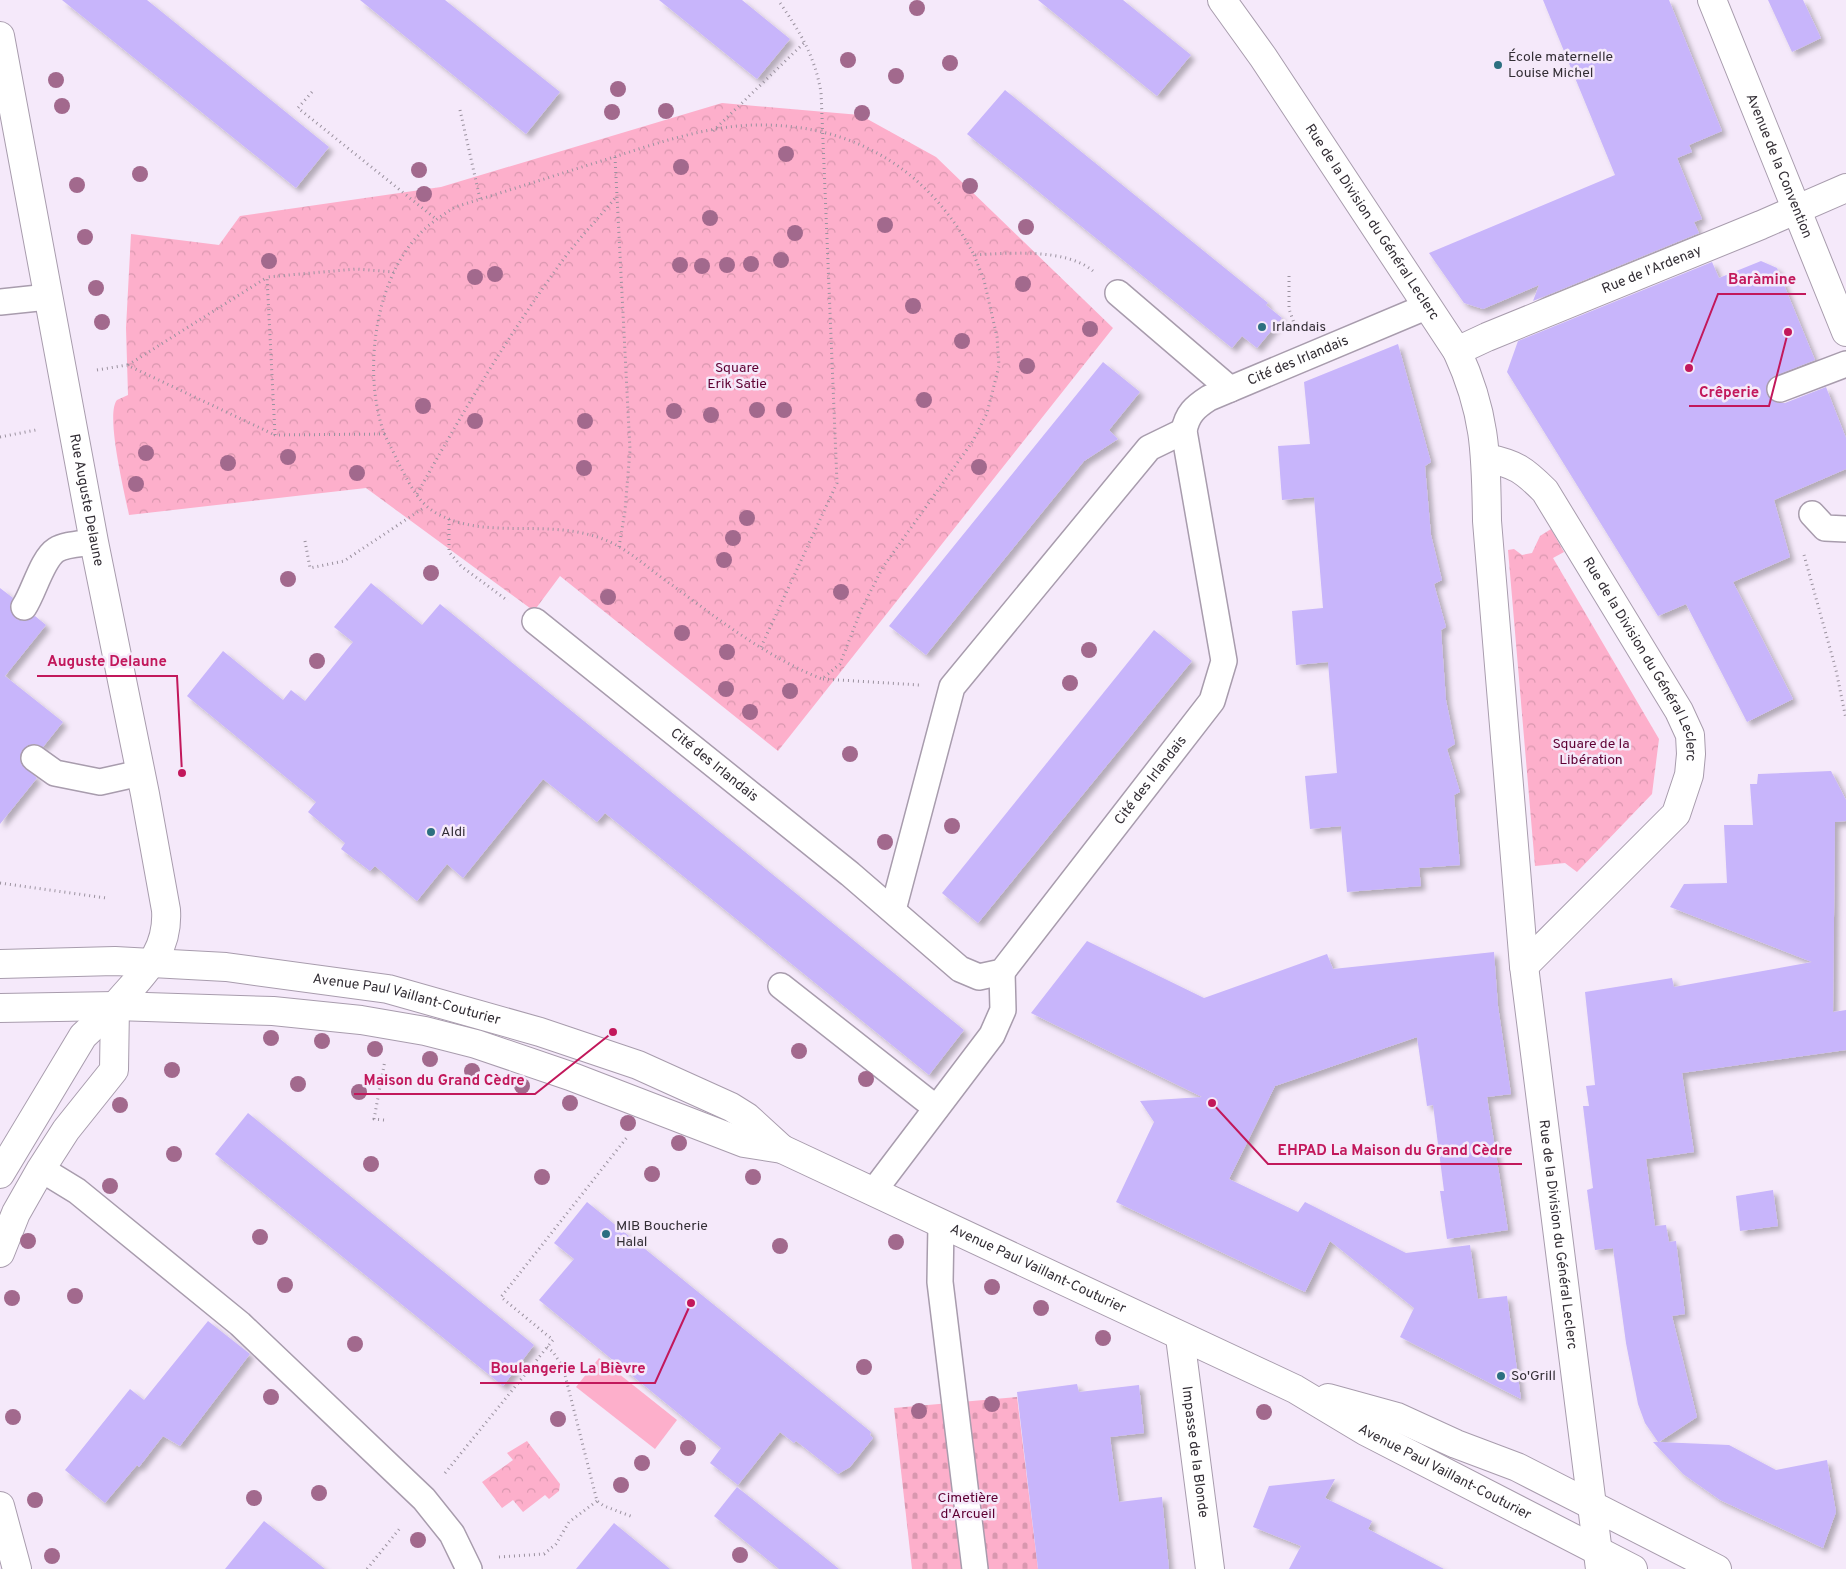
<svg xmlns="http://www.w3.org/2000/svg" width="1846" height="1569" font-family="Overpass,sans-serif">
<defs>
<pattern id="cemetery-stones" width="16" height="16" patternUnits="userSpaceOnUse" patternTransform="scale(1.25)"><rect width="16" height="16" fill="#fdafcb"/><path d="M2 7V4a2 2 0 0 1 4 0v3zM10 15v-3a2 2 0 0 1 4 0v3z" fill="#d997af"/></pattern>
<pattern id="park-crowns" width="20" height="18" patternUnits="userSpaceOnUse" patternTransform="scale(1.25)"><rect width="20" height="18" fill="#fdafcb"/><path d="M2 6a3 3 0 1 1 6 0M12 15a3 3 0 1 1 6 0" fill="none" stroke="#d997af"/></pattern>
<filter id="shadow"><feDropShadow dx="4.5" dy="4.5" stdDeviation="2.5" flood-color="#0004"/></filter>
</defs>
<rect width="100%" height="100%" fill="#f5e9fa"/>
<polygon fill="#fdafcb" points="599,1358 677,1420 655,1449 576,1387"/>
<polygon fill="url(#cemetery-stones)" points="1017,1397 1038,1569 912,1569 894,1408"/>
<g fill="url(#park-crowns)">
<path d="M722,103L860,115L936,157L1113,328L778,751L560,576L534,611L366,488L129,515C125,494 105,414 117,400L128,395L126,328L131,234L219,245L240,216L441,187Z"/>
<polygon points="1551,529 1564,552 1553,558 1659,739 1652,794 1577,872 1565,863 1535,866 1508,550 1514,549 1522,555 1532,553 1540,536"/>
<polygon points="527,1441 560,1484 559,1491 549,1499 545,1495 523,1512 513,1500 502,1508 482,1482 513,1460 507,1453"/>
</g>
<g fill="#c8b5fb" filter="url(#shadow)">
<polygon points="62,0 147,0 329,147 296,188"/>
<polygon points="360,0 445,0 560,92 526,134"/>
<polygon points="659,0 742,0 790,39 757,79"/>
<polygon points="1038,0 1123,0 1191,55 1157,96"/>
<polygon points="1543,0 1669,0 1722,131 1689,145 1692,152 1677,158 1702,219 1694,222 1699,233 1533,301 1539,285 1483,309 1464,303 1429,253 1615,175"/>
<polygon points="1768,0 1803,0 1821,38 1792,52"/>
<polygon points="1005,90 1268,303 1266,305 1282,318 1257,348 1242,336 1232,348 967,134"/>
<polygon points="1761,261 1777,268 1815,360 1774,376 1766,386 1767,395 1777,403 1785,403 1826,387 1846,438 1846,469 1774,500 1790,557 1733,582 1793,699 1747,722 1686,604 1658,616 1507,372 1518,341 1712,262 1719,278"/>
<polygon points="1398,344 1431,462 1425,466 1431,535 1442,580 1434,584 1446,627 1441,630 1446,700 1455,744 1447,749 1460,792 1454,795 1460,865 1419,868 1421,886 1347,892 1341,826 1310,829 1305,776 1337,773 1328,662 1296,665 1292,611 1323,608 1314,497 1282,500 1278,446 1310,444 1304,382"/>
<polygon points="1103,362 1140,392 1109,430 1118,439 1084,461 926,655 889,626"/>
<polygon points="371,583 422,625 440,604 964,1030 929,1075 605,813 597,822 543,779 463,878 447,864 417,901 375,866 370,871 341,849 345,843 308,812 316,802 187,696 223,651 283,700 291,690 305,701 353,642 334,627"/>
<polygon points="0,588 13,598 10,608 16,619 25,621 35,616 46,625 5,676 63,722 43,747 35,744 28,745 22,750 20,757 21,764 37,778 0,824"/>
<polygon points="1154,630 1192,661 978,923 942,893"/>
<polygon points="1831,771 1846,800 1846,821 1835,822 1833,1012 1846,1010 1846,1050 1682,1073 1694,1152 1646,1159 1655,1226 1666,1225 1669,1242 1676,1241 1685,1314 1672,1316 1697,1417 1659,1442 1729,1445 1776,1470 1827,1460 1836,1512 1823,1548 1720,1500 1683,1474 1653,1442 1658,1442 1645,1423 1638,1404 1626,1343 1613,1248 1595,1250 1587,1190 1593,1188 1583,1106 1589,1106 1586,1086 1595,1085 1585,992 1672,978 1674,987 1812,962 1670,907 1684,884 1727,883 1724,825 1753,825 1750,784 1757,784 1758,774"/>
<polygon points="1087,941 1204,998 1327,954 1333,969 1494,952 1498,1006 1511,1094 1487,1097 1508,1230 1447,1239 1440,1191 1444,1191 1433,1105 1427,1106 1417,1037 1275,1086 1229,1179 1298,1212 1305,1202 1406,1253 1470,1245 1478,1299 1507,1296 1521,1399 1400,1337 1414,1308 1330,1241 1305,1292 1116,1202 1154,1122 1140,1101 1202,1097 1031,1013"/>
<polygon points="248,1113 534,1345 503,1386 215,1154"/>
<polygon points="1773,1190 1778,1226 1740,1231 1736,1196"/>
<polygon points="587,1202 871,1432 870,1435 873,1438 850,1467 838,1474 796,1441 794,1443 780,1432 738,1485 710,1463 721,1448 539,1300 574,1259 554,1243"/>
<polygon points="208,1321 250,1354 180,1446 163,1436 139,1467 137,1465 105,1503 65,1470 130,1389 144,1400"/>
<polygon points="1077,1384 1079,1392 1139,1385 1144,1433 1110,1437 1119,1502 1162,1497 1169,1569 1038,1569 1017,1392"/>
<polygon points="1335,1479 1325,1498 1372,1521 1368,1529 1444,1569 1289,1569 1301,1546 1253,1527 1269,1486"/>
<polygon points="737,1487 802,1539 839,1569 779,1569 714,1516"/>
<polygon points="264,1521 325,1569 225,1569"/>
<polygon points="614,1523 670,1569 576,1569"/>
</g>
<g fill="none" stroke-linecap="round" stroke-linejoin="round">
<g stroke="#a89cad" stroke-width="28">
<g id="service">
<polyline points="1118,293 1230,389"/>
<polyline points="0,302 48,297"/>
<polyline points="1780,389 1846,364"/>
<polyline points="1812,514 1825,528 1846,529"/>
<path d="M24,607C34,592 42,559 56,550C65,544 83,544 94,542"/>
<path id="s1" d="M535,621L850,874L960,969L979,977L1002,972L1212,701L1224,661L1184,431C1187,414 1195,407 1209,398L1428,306"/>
<polyline points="34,758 55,773 100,782 140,773"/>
<polyline points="893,910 952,687 1149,448 1184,431"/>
<polyline points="781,986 936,1108"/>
<polyline points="41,1169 77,1191 240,1324 424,1499 452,1534 469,1569"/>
<polyline points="873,1192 992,1035 1003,1010 1002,972"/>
<polyline points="941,1224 940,1282 975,1569"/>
</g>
</g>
<g stroke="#a89cad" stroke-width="30">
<g id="minor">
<path id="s2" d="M1222,0L1263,57L1457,351C1486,414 1486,454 1487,521L1524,966L1600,1569"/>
<path id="s3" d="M1457,351L1487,337L1761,225L1846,188"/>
<path id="s4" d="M1486,458C1516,464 1524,470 1545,491L1679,711L1690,735L1691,754L1689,775L1676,814L1524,966"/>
<polyline points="0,1253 16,1213 41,1169 66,1130 114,1070 115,1006"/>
<path id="s5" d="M1180,1337L1210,1569"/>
<polyline points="0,1506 17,1569"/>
</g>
</g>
<g stroke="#a89cad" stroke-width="30">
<g id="tertiary">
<path id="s6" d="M0,36L94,542L145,794L166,910C169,954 141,975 115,1006"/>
</g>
</g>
<g stroke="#a89cad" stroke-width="30">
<g id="secondary">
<path id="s7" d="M1712,0L1846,332"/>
<path id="s8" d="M0,964L115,961L226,967L388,989L540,1032L638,1065L731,1107L747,1117L782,1149"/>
<path id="s9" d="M0,1008L115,1006L273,1011L361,1020L425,1031L476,1044L570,1076L744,1143L782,1149L1295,1389L1365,1431L1633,1569"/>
<polyline points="0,1174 83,1036 115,1006"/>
<polyline points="1328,1398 1397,1417 1456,1444 1517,1467 1717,1569"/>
</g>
</g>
<g stroke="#9b929f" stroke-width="3" stroke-dasharray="1 4" stroke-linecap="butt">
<polyline points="312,92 298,108 436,219"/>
<polyline points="460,110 480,199"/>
<polyline points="713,131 806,41"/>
<polyline points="615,157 630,450 625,511 619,547"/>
<path d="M974,255L984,280L997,337L999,366L987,413L973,441L883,567L861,610L840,664L822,679C767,657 719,620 672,585C654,573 637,557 618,546C558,513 491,543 438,514C418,504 408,481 398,462C394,452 388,443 384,433C363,375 374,286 415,239C427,225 441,216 455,207C507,191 559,174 611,158C657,143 707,126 755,125C852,123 929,169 974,255C1008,253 1066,248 1093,271"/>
<polyline points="1289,276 1289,309 1295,326"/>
<polyline points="128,365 266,278"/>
<polyline points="97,370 127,365 275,435"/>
<polyline points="385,434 275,435 267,277 356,269 394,272"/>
<polyline points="0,437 36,430"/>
<path d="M417,494C461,415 507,337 560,264C577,240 598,219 616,197"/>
<polyline points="449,519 449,552 461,566 508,601"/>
<polyline points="305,541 310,568 344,561 425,507"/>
<polyline points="1804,555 1836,670 1846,719"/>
<path d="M761,647L837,483L821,92C814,54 800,32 778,0"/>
<polyline points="823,679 919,685"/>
<polyline points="0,883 106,898"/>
<polyline points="384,1120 374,1119 385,1060"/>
<polyline points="547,1347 553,1352 563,1367 597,1501 604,1506 633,1517"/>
<polyline points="445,1473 553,1340 501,1297 628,1136"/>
<polyline points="499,1557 544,1554 556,1544 569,1522 597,1501"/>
<polyline points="367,1569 401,1527"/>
</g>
<use href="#service" stroke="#fff" stroke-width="25"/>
<use href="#minor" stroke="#fff" stroke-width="28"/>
<use href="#tertiary" stroke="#fff" stroke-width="28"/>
<use href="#secondary" stroke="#fff" stroke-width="28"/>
</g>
<g fill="#a2698d">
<circle cx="917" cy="8" r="8"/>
<circle cx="848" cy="60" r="8"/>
<circle cx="950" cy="63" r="8"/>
<circle cx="896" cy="76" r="8"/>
<circle cx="56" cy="80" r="8"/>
<circle cx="618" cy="89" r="8"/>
<circle cx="62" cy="106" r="8"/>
<circle cx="666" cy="111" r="8"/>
<circle cx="612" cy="112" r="8"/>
<circle cx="862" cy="113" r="8"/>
<circle cx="786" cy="154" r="8"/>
<circle cx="681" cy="167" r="8"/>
<circle cx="419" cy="170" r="8"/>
<circle cx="140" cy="174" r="8"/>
<circle cx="77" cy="185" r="8"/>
<circle cx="970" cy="186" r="8"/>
<circle cx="424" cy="194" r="8"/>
<circle cx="710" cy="218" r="8"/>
<circle cx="885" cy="225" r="8"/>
<circle cx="1026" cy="227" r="8"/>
<circle cx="795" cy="233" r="8"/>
<circle cx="85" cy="237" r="8"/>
<circle cx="781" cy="260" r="8"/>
<circle cx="269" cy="261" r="8"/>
<circle cx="751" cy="264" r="8"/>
<circle cx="680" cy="265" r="8"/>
<circle cx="727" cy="265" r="8"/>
<circle cx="702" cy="266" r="8"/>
<circle cx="495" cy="274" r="8"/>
<circle cx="475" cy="277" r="8"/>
<circle cx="1023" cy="284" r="8"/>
<circle cx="96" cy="288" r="8"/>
<circle cx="913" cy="306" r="8"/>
<circle cx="102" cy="322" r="8"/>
<circle cx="1090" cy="329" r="8"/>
<circle cx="962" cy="341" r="8"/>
<circle cx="1027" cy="366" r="8"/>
<circle cx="924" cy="400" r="8"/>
<circle cx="423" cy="406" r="8"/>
<circle cx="757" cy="410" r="8"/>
<circle cx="784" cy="410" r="8"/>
<circle cx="674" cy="411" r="8"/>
<circle cx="711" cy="415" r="8"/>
<circle cx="475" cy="421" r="8"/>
<circle cx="585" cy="421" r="8"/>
<circle cx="146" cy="453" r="8"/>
<circle cx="288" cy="457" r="8"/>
<circle cx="228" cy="463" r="8"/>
<circle cx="979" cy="467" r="8"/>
<circle cx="584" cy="468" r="8"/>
<circle cx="357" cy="473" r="8"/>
<circle cx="136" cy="484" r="8"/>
<circle cx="747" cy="518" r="8"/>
<circle cx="733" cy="538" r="8"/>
<circle cx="724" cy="560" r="8"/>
<circle cx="431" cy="573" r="8"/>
<circle cx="288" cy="579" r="8"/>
<circle cx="841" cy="592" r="8"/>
<circle cx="608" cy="597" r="8"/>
<circle cx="682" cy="633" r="8"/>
<circle cx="1089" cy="650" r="8"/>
<circle cx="727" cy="652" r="8"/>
<circle cx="317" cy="661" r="8"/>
<circle cx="1070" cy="683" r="8"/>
<circle cx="726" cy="689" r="8"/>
<circle cx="790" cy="691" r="8"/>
<circle cx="750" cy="712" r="8"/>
<circle cx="850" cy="754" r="8"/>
<circle cx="952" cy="826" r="8"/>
<circle cx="885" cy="842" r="8"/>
<circle cx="271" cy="1038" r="8"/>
<circle cx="322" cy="1041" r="8"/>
<circle cx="375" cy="1049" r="8"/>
<circle cx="799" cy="1051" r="8"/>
<circle cx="430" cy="1059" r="8"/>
<circle cx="172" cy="1070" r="8"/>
<circle cx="472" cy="1071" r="8"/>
<circle cx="866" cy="1079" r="8"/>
<circle cx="298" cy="1084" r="8"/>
<circle cx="522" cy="1086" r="8"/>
<circle cx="359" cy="1092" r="8"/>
<circle cx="570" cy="1103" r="8"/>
<circle cx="120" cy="1105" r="8"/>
<circle cx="628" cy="1123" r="8"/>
<circle cx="679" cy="1143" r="8"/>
<circle cx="174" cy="1154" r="8"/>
<circle cx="371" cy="1164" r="8"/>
<circle cx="652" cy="1174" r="8"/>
<circle cx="542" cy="1177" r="8"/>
<circle cx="753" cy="1177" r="8"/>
<circle cx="110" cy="1186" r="8"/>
<circle cx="260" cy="1237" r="8"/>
<circle cx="28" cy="1241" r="8"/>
<circle cx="896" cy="1242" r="8"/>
<circle cx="780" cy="1246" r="8"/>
<circle cx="285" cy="1285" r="8"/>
<circle cx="992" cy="1287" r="8"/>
<circle cx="75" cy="1296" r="8"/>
<circle cx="12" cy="1298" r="8"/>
<circle cx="1041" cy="1308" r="8"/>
<circle cx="1103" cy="1338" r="8"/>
<circle cx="355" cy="1344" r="8"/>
<circle cx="864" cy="1367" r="8"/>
<circle cx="271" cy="1397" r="8"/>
<circle cx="992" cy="1404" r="8"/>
<circle cx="919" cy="1411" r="8"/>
<circle cx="1264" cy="1412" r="8"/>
<circle cx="13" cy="1417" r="8"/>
<circle cx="558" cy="1419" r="8"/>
<circle cx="688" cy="1448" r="8"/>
<circle cx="642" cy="1463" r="8"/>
<circle cx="621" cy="1485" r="8"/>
<circle cx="319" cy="1493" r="8"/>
<circle cx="254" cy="1498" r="8"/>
<circle cx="35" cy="1500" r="8"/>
<circle cx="418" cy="1540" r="8"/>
<circle cx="740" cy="1555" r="8"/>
<circle cx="52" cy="1556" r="8"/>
</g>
<g fill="#2c6f80" stroke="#f5e9fa" stroke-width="2">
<circle cx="1498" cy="65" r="5"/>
<circle cx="1262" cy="327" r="5"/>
<circle cx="431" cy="832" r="5"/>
<circle cx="606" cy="1234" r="5"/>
<circle cx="1501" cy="1376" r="5"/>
</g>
<g text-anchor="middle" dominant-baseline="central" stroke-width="5" stroke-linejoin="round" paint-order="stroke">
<g font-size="14" fill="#332e35" stroke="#f5e9fa" text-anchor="start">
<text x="1508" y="57">École maternelle<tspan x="1508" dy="16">Louise Michel</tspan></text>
<text x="1272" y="327">Irlandais</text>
<text x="441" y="832">Aldi</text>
<text x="616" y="1226">MIB Boucherie<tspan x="616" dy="16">Halal</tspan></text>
<text x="1511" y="1376">So'Grill</text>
</g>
<g font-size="14" fill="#332e35" stroke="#f5e9fa">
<text stroke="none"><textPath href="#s7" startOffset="179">Avenue de la Convention</textPath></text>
<text stroke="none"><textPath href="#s2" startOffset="268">Rue de la Division du Général Leclerc</textPath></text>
<text stroke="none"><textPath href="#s3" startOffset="211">Rue de l'Ardenay</textPath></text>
<text stroke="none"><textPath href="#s1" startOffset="1351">Cité des Irlandais</textPath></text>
<text stroke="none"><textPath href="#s6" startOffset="472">Rue Auguste Delaune</textPath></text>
<text stroke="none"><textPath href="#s4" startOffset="264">Rue de la Division du Général Leclerc</textPath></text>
<text stroke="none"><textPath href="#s1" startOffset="230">Cité des Irlandais</textPath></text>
<text stroke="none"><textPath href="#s1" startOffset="836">Cité des Irlandais</textPath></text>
<text stroke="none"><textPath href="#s8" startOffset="410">Avenue Paul Vaillant-Couturier</textPath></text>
<text stroke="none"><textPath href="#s2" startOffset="1314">Rue de la Division du Général Leclerc</textPath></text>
<text stroke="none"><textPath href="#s9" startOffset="1086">Avenue Paul Vaillant-Couturier</textPath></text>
<text stroke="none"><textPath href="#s5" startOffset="116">Impasse de la Blonde</textPath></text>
<text stroke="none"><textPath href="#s9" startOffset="1541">Avenue Paul Vaillant-Couturier</textPath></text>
</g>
<g font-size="14" fill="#5e0033" stroke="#f5e9fa">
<text x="737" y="368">Square<tspan x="737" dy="16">Erik Satie</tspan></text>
<text x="1591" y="744">Square de la<tspan x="1591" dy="16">Libération</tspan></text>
<text x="968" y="1498">Cimetière<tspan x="968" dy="16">d'Arcueil</tspan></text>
</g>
</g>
<path fill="none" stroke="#c2185b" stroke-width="2" d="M1689 368L1718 294H1806M1788 332L1769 406H1689M182 773L177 676H37M613 1032L535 1094H354M1212 1103L1268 1164H1522M691 1303L655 1383H480"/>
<g fill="#c2185b" stroke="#f5e9fa" stroke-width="2">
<circle cx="1689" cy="368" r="5"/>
<circle cx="1788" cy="332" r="5"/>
<circle cx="182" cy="773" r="5"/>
<circle cx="613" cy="1032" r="5"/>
<circle cx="1212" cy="1103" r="5"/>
<circle cx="691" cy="1303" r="5"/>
</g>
<g font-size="15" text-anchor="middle" font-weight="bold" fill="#c2185b" stroke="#f5e9fa" stroke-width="5" stroke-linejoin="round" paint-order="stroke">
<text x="1762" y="284">Baràmine</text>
<text x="1729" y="397">Crêperie</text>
<text x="107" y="666">Auguste Delaune</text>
<text x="444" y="1085">Maison du Grand Cèdre</text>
<text x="1395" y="1155">EHPAD La Maison du Grand Cèdre</text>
<text x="568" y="1373">Boulangerie La Bièvre</text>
</g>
</svg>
